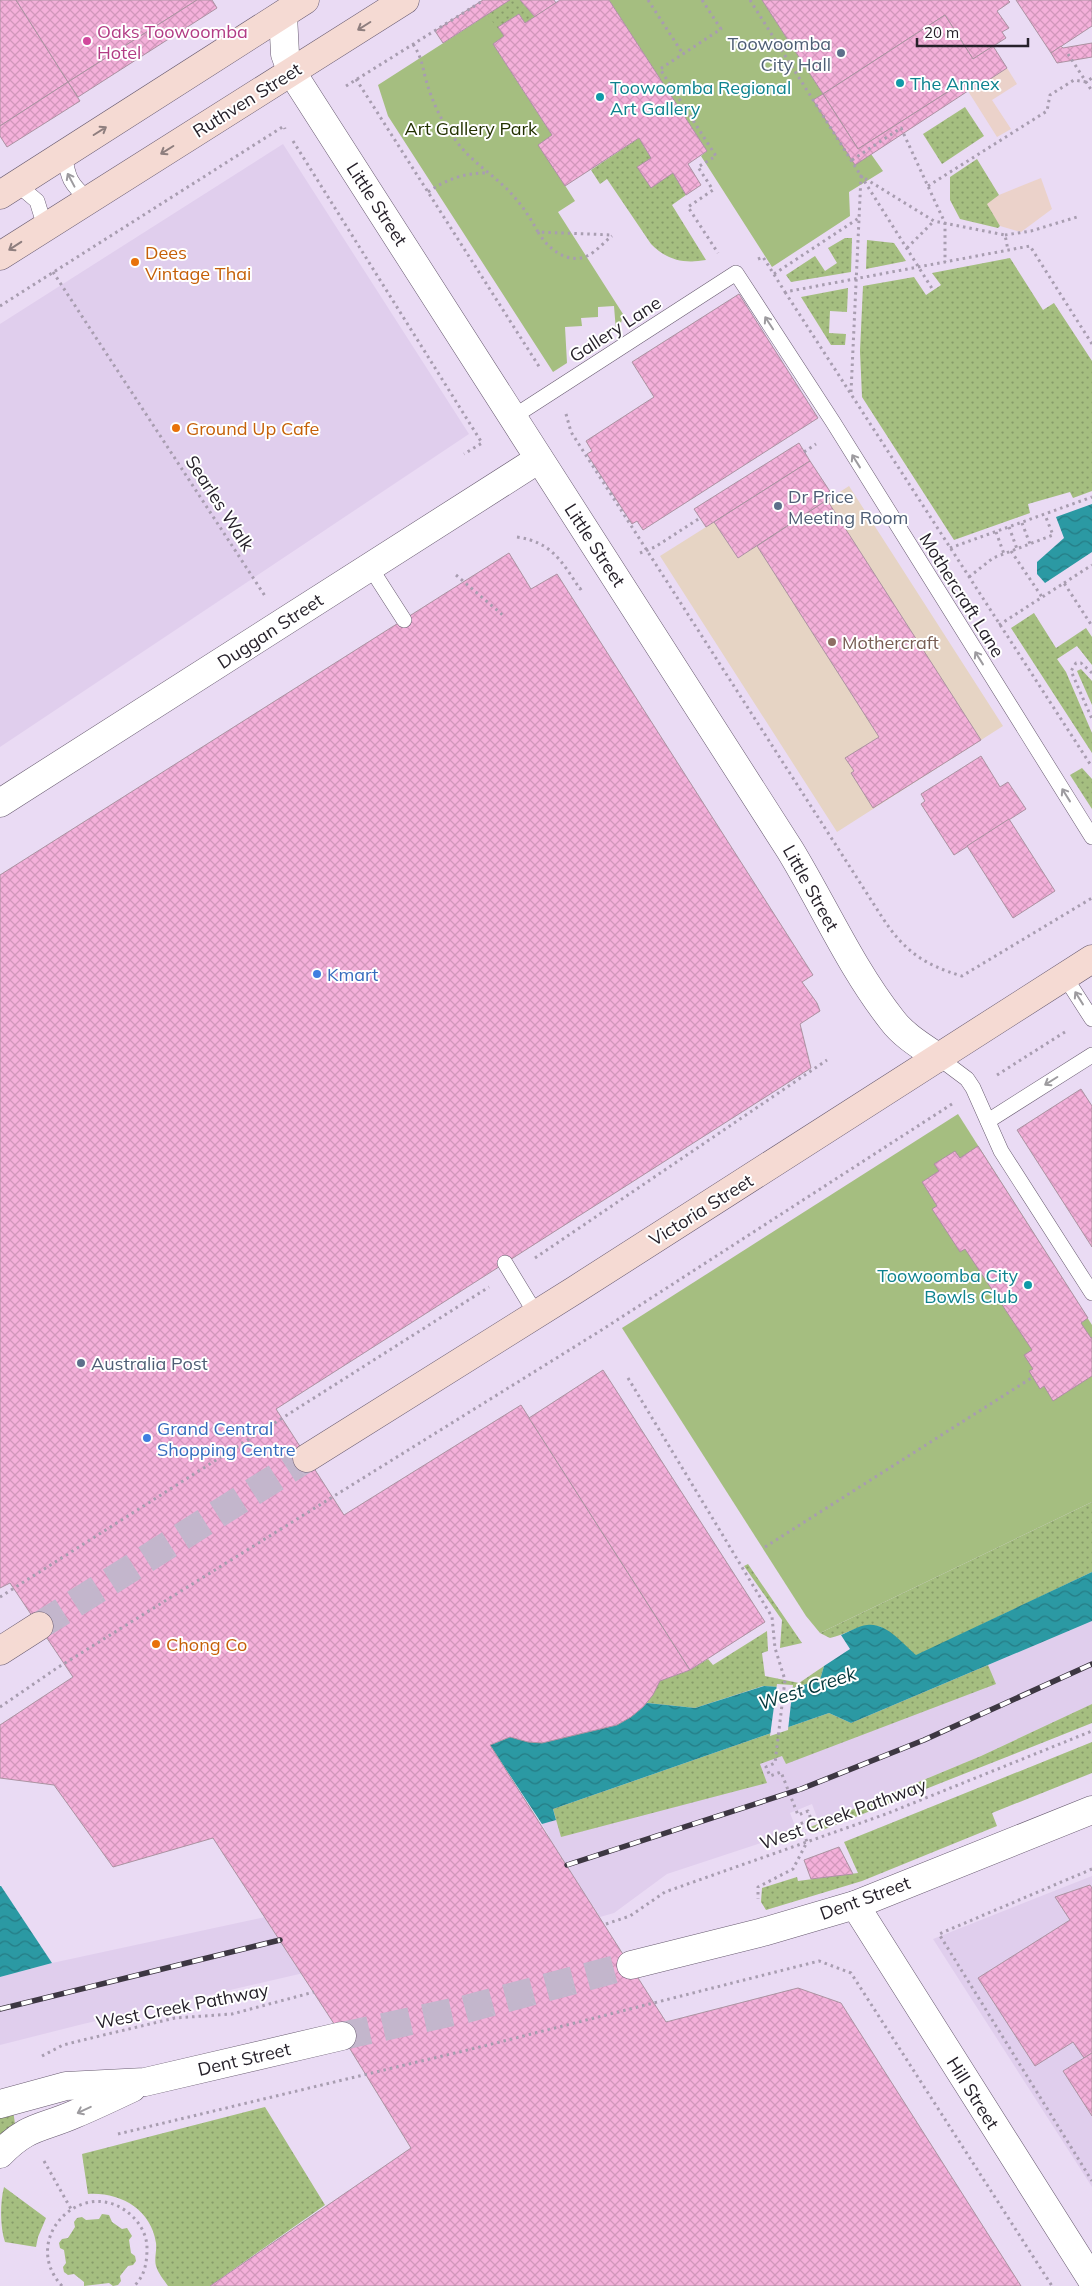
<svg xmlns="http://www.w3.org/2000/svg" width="1092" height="2286" font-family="Mulish,sans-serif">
<defs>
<pattern id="grass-dots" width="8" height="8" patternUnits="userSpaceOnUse" patternTransform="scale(1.25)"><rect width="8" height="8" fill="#a5be80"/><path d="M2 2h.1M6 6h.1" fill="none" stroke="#869a69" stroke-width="1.8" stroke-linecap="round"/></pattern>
<pattern id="water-waves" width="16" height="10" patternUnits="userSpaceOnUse" patternTransform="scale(1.25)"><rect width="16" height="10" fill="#2b99a3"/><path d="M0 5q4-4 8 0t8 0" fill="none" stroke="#257c85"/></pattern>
<pattern id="building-cross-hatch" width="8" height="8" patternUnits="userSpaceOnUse" patternTransform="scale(1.25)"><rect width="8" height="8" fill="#f4b0da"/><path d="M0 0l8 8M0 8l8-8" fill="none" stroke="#d197bb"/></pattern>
</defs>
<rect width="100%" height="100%" fill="#eadbf4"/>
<g fill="#e0ceed">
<polygon points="283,144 469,434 0,747 0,324"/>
<polygon points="1092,1621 1092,1704 981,1756 819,1823 812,1804 790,1813 797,1831 667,1874 614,1913 600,1917 593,1906 83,2024 0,2045 0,1977 52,1963 265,1917 549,1836 542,1824 829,1713 851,1723"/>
<polygon points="1092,1876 1092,2187 933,1939"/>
</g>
<g fill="#ebd2ca">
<polygon points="1007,68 1017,84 992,100 1011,129 997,137 968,91"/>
<polygon points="1041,178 1052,209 1021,232 1000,226 986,204 999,195"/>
</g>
<polygon fill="#e6d4c4" points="849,486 1003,726 837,832 660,556 714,522 738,558"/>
<g fill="url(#grass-dots)">
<polygon points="510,0 520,0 535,17 525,23 519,14 498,27 504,36 493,44 502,58 477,21"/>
<polygon points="965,107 984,136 942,164 923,134"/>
<path d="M639,138L651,158L638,167L651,187L673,173L686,195L672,205L706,260C683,264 667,260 651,244L607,179L600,184L591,170Z"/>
<polygon points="977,159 999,195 987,204 1000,226 998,228 960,219 950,200 950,177"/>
<polygon points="845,238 852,238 851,272 791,282 786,275 815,256 825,271 837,263 828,248"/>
<polygon points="867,240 894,243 906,261 866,269"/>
<polygon points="1010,258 1043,310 1054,303 1092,361 1092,491 1073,498 1070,492 1028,504 1030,513 954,540 862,397 860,351 863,286 914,277 926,295 941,285 932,273"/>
<polygon points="848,288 847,312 830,311 829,333 846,334 845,345 831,345 801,297"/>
<polygon points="1034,613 1056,648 1086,628 1092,637 1092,665 1077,646 1057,659 1066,672 1092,733 1092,753 1011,628"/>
<polygon points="1081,669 1092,681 1092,705 1077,671"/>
<polygon points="1082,768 1092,779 1092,809 1070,775"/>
<path d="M1092,1502V1572L916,1656L881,1627C862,1622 848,1634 830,1638L820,1633Z"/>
<polygon points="748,1564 802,1643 780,1648 782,1620 744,1566"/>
<polygon points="767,1631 768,1651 762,1653 765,1676 799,1683 824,1666 820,1680 793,1688 763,1686 695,1708 647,1703 660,1681 690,1670 708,1659 713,1665"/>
<polygon points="988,1665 996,1684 786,1764 782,1756 760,1764 767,1783 561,1837 553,1809 829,1713 851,1723"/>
<polygon points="1092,1704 1092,1723 820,1831 808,1828 981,1756"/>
<polygon points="1092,1742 1092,1773 992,1813 997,1826 862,1881 766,1910 761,1902 762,1888 797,1877 798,1881 858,1873 844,1842"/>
<path d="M265,2107L325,2205L210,2286H168C164,2280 158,2273 156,2266C154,2260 157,2250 156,2243C151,2209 120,2192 88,2194L82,2154Z"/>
<polygon points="13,2110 15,2124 0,2135 0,2114"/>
<path d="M4,2187L46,2218L38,2237L36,2247L5,2242C0,2227 0,2202 4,2187Z"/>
<polygon points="102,2214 109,2215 112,2222 122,2229 127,2228 132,2236 129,2240 131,2253 135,2256 136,2261 133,2265 128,2266 120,2276 121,2281 118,2285 113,2286 109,2283 84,2286 84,2282 74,2274 68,2275 64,2272 63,2267 66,2263 64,2250 60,2248 59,2243 62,2239 68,2238 75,2227 74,2222 77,2218 82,2217 86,2220 99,2219"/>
</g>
<g fill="#a5be80">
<polygon points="609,0 762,0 823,94 814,100 871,154 883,171 849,192 850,216 772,267 701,156 707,151"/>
<polygon points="487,15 504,36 493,44 552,135 539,145 575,201 558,212 623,314 620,328 616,331 614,306 598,307 598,317 581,318 582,326 565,327 567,363 553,372 388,116 378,85"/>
<polygon points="958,1114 1092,1325 1092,1502 820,1633 806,1616 622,1328"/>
</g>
<g fill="url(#water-waves)">
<polygon points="1092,504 1092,552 1045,583 1037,574 1037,562 1064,538 1056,517"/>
<path d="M1092,1572V1621L851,1723L829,1713L553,1809L556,1820L542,1824L490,1745L510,1737L647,1703L695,1708L764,1686L793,1688L820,1680L824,1666L850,1649L841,1635C849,1632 858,1626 867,1625C886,1622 903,1644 916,1655Z"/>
<polygon points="0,1886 1,1886 52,1963 0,1977"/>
</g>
<polygon fill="#eadbf4" points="777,1684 793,1685 788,1730 770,1736"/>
<g fill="url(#building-cross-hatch)" stroke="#ab92a1">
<polygon points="0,0 16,0 68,82 0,126"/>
<polygon points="16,0 197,0 68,82"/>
<polygon points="197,0 212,0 217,8 78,97 68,82"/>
<polygon points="483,0 510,0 443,43 435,31"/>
<polygon points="520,0 554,0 556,3 535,17"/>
<polygon points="560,0 609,0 707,151 688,164 701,185 686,195 673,173 651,188 637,167 651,158 639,138 565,186 538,145 552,135 493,44 504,36 498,27 519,14 525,23"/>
<polygon points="762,0 1008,0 1010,2 997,11 1009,28 1002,32 1006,38 973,59 945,15 823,94"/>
<polygon points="1016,0 1092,0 1092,26 1051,53"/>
<polygon points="945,15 973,59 993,46 1007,68 975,89 968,79 858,149 823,94"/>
<polygon points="1092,43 1092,57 1057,63 1051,53 1061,46 1063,48"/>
<polygon points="968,79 974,87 855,165 813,100 823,94 858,149"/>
<polygon points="68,82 80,101 7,147 0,136 0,126"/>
<polygon points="739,294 818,418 643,530 637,521 632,524 587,454 592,451 586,441 654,397 632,362"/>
<polygon points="799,443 810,461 706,527 694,509"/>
<polygon points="810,461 833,496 738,558 714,522"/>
<polygon points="827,500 981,740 873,808 851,773 854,771 845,758 879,737 757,546"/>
<polygon points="509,553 531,589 557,574 813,975 802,982 817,1003 820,1011 800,1024 811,1068 276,1409 344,1515 521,1405 690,1670 660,1681 653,1695 643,1707 631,1717 617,1725 542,1743 528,1742 510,1737 490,1745 666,2022 798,1988 841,2003 1021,2286 210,2286 411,2148 342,2036 213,1838 113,1867 54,1785 0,1778 0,1725 73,1677 10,1583 0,1588 0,875"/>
<polygon points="981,756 1000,787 1008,782 1026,809 954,855 921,804 925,801 921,794"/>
<polygon points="1009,819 1055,891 1013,918 967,846"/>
<polygon points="1081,1089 1092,1106 1092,1247 1017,1130"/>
<polygon points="978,1146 1088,1318 1081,1323 1091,1338 1092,1337 1092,1376 1053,1401 1044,1386 1040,1389 1029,1371 1033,1369 1024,1355 1032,1350 965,1249 960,1252 932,1209 937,1206 922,1182 939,1171 934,1164 955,1151 960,1158"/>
<polygon points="603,1370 765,1622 690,1670 529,1418"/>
<polygon points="839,1847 853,1874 811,1879 804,1860"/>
<polygon points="1090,1885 1092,1888 1092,2053 1084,2058 1073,2042 1035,2066 978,1978 1070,1920 1055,1897"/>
<polygon points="1092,2053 1092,2116 1063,2071"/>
</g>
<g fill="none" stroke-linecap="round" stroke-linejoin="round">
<polyline stroke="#c3b6cc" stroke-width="28" stroke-dasharray="28 14" stroke-linecap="butt" points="342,2036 462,2010 631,1965"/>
<polyline stroke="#c3b6cc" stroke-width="28" stroke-dasharray="28 14" stroke-linecap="butt" points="39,1626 307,1458"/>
<g stroke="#675a6f" stroke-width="16">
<g id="lane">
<path d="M64,154C68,178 70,184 89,200"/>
<polyline points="17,184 37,201 45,227"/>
<polyline points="513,417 736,273 833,422 1092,837"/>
<polyline points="370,567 404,620"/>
<polyline points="1065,977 1092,1019"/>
<polyline points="939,1058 967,1079 973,1088 1001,1151 1092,1293"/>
<polyline points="988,1121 1092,1055"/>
<polyline points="505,1263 536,1314"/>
</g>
</g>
<g stroke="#675a6f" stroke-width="29">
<g id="street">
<path d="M283,15L285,54L291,71L790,850C824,906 851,968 892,1020C904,1036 923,1047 939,1058"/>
<polyline points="0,803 539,459"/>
<polyline points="855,1905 1092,2280"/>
<polyline points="631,1965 763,1932 855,1905 1092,1810"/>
<polyline points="0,2104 66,2086 145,2082 342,2036"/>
<path d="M0,2154C28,2125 41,2129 75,2114C94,2106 113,2097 132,2088"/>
</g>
</g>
<g stroke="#675a6f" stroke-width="29">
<g id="secondary">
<polyline points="0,195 305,0"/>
<polyline points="0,256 405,0"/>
<polyline points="307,1458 575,1290 1092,959"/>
<polyline points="0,1651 39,1626"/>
</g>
</g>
<g stroke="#a89db0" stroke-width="3" stroke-dasharray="2.5 4" stroke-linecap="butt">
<polyline points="648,0 683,54"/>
<polyline points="702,0 721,29 660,69 716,156 698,167 713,190 688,207 718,253"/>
<polyline points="750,0 933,290"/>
<path d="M413,44C422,58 422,65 426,80C432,101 441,121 454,138C469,160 491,173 509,191C521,204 530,217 538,232L612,235"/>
<polyline points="1068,54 1092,91"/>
<polyline points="356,79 540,368"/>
<polyline points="346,86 484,0"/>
<polyline points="293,141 482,443 464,454"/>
<polyline points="852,160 901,128 945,223 945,262"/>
<polyline points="928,186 1047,111 1050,95 1074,80 1086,82 1092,78"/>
<path d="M428,192C447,179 464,173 487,173"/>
<path d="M538,232C547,248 568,265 587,256C596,252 604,242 612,236"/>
<polyline points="1005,235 1031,231 1077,217"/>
<polyline points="907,248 934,221"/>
<polyline points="758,259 763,257 785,292 1030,246 1092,344"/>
<polyline points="53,272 265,596"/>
<polyline points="774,274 859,218"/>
<polyline points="785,292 1092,767"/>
<polyline points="0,306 284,126 285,129"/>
<polyline points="851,392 861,176 934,221 1005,235 1008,250"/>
<path d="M566,414L571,432L882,917C904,951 924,965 962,976L1092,898"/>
<polyline points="804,452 816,444"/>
<polyline points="1022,523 1030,544"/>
<polyline points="1009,527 1017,549"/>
<polyline points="996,532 1004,554"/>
<path d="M517,537C552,542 562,562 580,589L583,587"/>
<polyline points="950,548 1092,497"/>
<polyline points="1011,551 1042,597"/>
<polyline points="640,553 655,547 700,518"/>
<polyline points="456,575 505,617"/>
<polyline points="969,577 993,558 1053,535 1045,515"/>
<polyline points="1064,583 1092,565"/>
<polyline points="999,625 1064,583 1092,626"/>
<polyline points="1092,673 1081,663 1076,663 1071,671 1092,719"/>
<polyline points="997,1075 1068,1030"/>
<polyline points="535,1258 827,1060"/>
<polyline points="628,1378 772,1617 775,1648 785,1680 775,1763 766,1767 770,1776 781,1772 798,1815 808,1811 811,1819 800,1824 807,1842 793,1869 758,1887 758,1899"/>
<polyline points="765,1547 1033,1377"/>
<polyline points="0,1597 489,1287"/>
<polyline points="0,1707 57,1668 600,1331 952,1104"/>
<polyline points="1092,1869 939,1934 1092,2181"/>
<polyline points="606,1924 630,1916 665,1892 886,1814 1092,1731"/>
<polyline points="42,2056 63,2045 87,2039 175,2018 232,2014 314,1992"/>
<polyline points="118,2134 484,2046 819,1961 851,1973 1052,2286"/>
<polyline points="44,2161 71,2209"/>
<path d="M62,2286C17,2237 87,2171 133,2217C141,2225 147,2236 147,2248C147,2262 145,2276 134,2286"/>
</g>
<use href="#lane" stroke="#fff" stroke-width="15"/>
<use href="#street" stroke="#fff" stroke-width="28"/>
<use href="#secondary" stroke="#f5dad3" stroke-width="28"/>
<g stroke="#3d3742" stroke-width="5.5">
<g id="rail">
<polyline points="567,1865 801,1789 924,1740 1092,1664"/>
<polyline points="0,2009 280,1940"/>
</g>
</g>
<use href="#rail" stroke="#fff" stroke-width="4" stroke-dasharray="11" stroke-linecap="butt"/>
</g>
<defs><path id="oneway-shaft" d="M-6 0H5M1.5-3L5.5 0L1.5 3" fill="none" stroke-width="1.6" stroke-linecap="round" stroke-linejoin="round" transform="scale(1.25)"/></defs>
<g stroke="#8e7e7e">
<use href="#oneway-shaft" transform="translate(364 26) rotate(148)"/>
<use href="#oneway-shaft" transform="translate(100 131) rotate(-32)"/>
<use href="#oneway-shaft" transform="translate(167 150) rotate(148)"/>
<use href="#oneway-shaft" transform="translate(15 246) rotate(147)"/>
</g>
<g stroke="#9d9b9f">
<use href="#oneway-shaft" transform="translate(71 180) rotate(-118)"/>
<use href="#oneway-shaft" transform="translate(769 323) rotate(-123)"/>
<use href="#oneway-shaft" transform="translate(856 461) rotate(-122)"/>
<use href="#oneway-shaft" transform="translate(979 658) rotate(-122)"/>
<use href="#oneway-shaft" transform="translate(1066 795) rotate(-122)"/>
<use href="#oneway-shaft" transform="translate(1079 998) rotate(-122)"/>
<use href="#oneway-shaft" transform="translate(1051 1081) rotate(148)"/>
<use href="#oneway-shaft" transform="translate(84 2110) rotate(155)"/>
</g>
<circle fill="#d1479c" stroke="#fff" stroke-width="2" cx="87" cy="41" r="5"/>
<g fill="#5c6f8a" stroke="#fff" stroke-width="2">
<circle cx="841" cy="53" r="5"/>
<circle cx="778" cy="506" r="5"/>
<circle cx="81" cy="1363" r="5"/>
</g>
<g fill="#0f9aa8" stroke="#fff" stroke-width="2">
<circle cx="900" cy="83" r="5"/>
<circle cx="600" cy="97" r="5"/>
<circle cx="1028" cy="1285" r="5"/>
</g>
<g fill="#e8710a" stroke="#fff" stroke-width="2">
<circle cx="135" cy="262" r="5"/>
<circle cx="176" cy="428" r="5"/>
<circle cx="156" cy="1644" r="5"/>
</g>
<circle fill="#8d6e63" stroke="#fff" stroke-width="2" cx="832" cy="642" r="5"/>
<g fill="#3f7fe0" stroke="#fff" stroke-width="2">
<circle cx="317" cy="974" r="5"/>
<circle cx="147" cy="1438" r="5"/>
</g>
<g text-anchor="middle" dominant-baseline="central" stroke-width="4" stroke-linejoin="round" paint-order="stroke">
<g font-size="18" fill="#b23c85" stroke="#fff" text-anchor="start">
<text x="97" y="31">Oaks Toowoomba<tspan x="97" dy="21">Hotel</tspan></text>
</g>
<g font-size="18" fill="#4e5e75" stroke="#fff" text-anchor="start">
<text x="831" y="43" text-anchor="end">Toowoomba<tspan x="831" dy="21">City Hall</tspan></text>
<text x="788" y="496">Dr Price<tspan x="788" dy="21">Meeting Room</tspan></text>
<text x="91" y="1363">Australia Post</text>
</g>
<g font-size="18" fill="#0d838f" stroke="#fff" text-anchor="start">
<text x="910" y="83">The Annex</text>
<text x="610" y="87">Toowoomba Regional<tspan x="610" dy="21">Art Gallery</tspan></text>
<text x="1018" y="1275" text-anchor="end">Toowoomba City<tspan x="1018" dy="21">Bowls Club</tspan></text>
</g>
<g font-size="18" fill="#26212a" stroke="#fff">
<text transform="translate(247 100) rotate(-32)">Ruthven Street</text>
<text transform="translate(377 204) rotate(57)">Little Street</text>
<text transform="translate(615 329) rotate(-33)">Gallery Lane</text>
<text transform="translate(220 503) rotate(57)">Searles Walk</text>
<text transform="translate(595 545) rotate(57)">Little Street</text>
<text transform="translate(962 595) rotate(58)">Mothercraft Lane</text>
<text transform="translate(270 631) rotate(-33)">Duggan Street</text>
<text transform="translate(811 888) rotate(61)">Little Street</text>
<text transform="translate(701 1210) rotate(-32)">Victoria Street</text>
<text transform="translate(843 1814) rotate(-20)">West Creek Pathway</text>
<text transform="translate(865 1898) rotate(-20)">Dent Street</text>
<text transform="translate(182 2006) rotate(-11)">West Creek Pathway</text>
<text transform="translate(244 2059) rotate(-13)">Dent Street</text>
<text transform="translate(973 2093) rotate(58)">Hill Street</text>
</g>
<g font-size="18" fill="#223100" stroke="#fff">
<text x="471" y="128">Art Gallery Park</text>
</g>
<g font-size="18" fill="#c56008" stroke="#fff" text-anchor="start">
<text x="145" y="252">Dees<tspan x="145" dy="21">Vintage Thai</tspan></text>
<text x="186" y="428">Ground Up Cafe</text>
<text x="166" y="1644">Chong Co</text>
</g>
<g font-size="18" fill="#785e54" stroke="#fff" text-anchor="start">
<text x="842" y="642">Mothercraft</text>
</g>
<g font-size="18" fill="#366cbe" stroke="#fff" text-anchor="start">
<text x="327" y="974">Kmart</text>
<text x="157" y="1428">Grand Central<tspan x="157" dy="21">Shopping Centre</tspan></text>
</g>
<g font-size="19" font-style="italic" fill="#03363a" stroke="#fff">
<text transform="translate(807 1688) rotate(-18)">West Creek</text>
</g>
</g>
<path d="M917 38v8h111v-8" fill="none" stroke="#26212a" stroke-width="2.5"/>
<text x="924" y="38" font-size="15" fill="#26212a" stroke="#ffffff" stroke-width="4" paint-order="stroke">20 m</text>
</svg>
